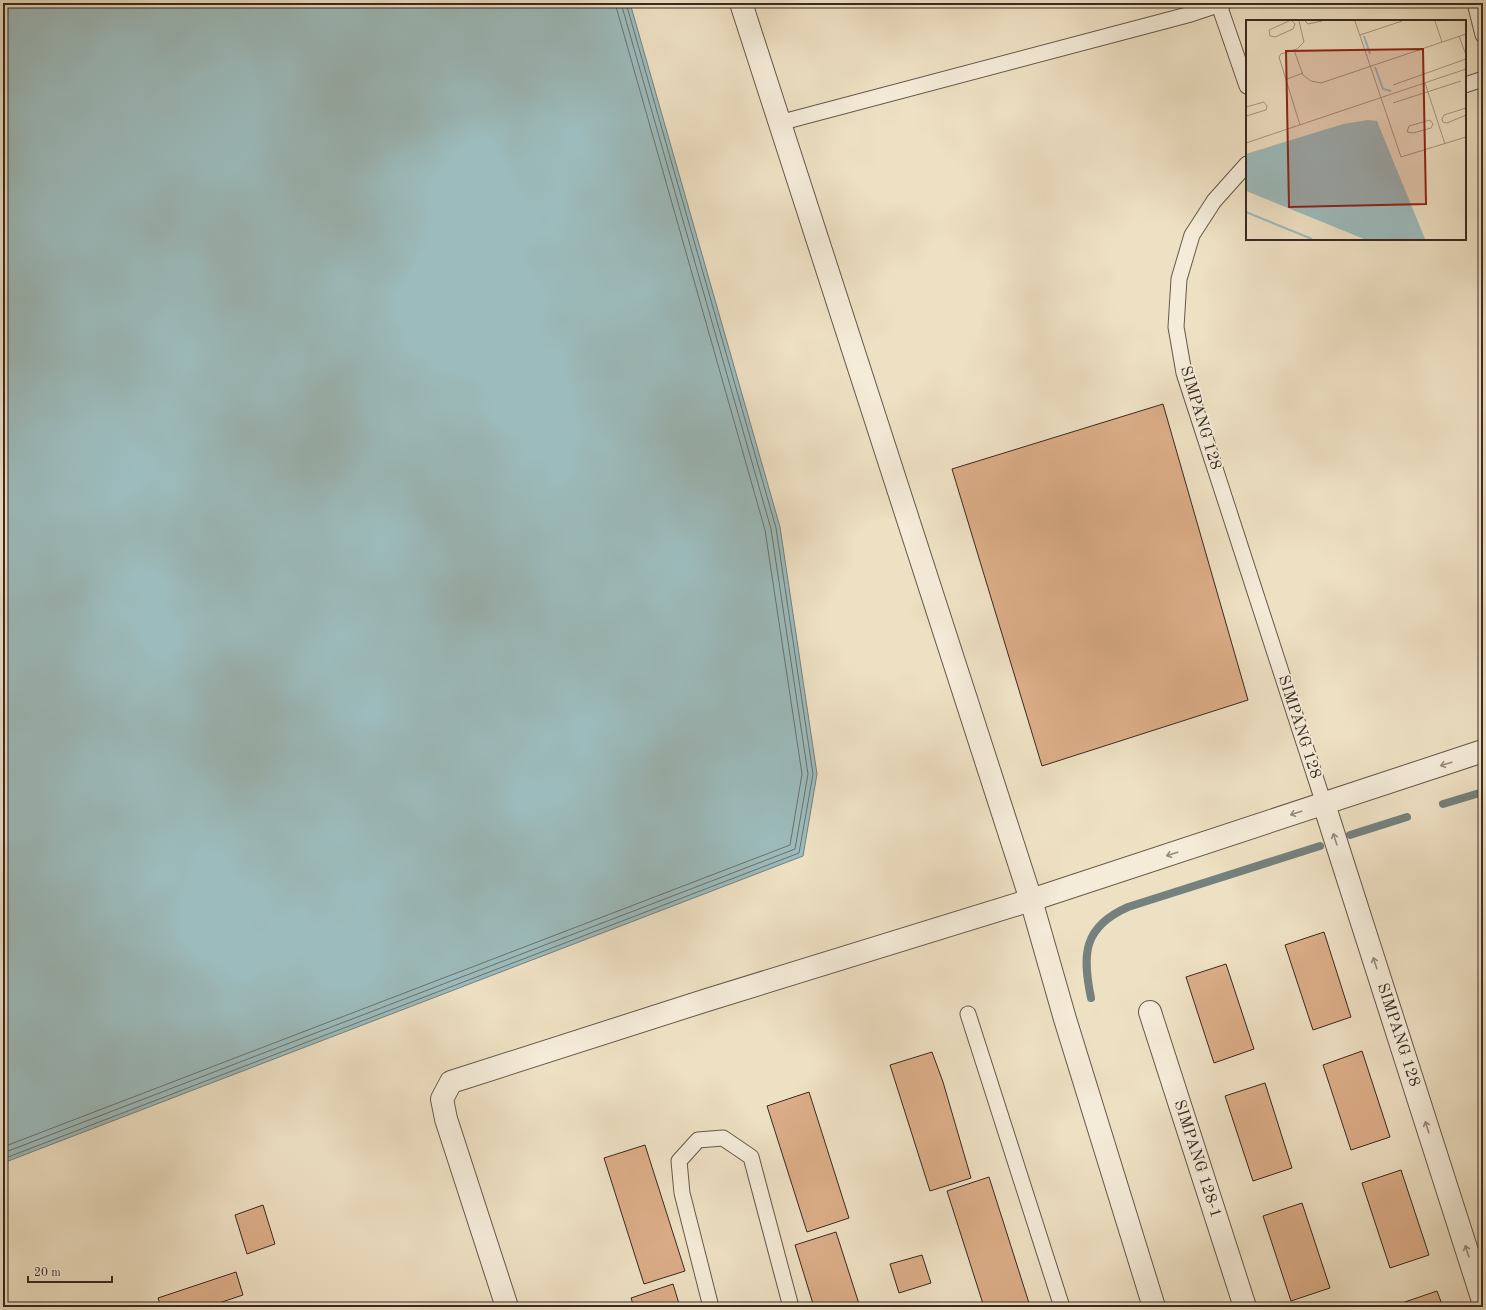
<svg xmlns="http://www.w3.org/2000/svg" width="1486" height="1310" font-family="'Old Standard TT',serif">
<rect width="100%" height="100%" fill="#eee0c3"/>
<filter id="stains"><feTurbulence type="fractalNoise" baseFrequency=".005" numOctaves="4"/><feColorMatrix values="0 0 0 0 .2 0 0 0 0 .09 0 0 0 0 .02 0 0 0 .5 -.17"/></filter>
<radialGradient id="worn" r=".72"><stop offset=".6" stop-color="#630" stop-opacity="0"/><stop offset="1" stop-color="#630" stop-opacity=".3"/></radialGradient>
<polygon fill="#9cbbbc" stroke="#74817e" points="3,3 630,3 780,527 817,774 803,856 3,1163"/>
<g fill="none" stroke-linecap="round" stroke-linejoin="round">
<g stroke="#6a726e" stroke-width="1">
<polyline points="3,1147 790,845 802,774 765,530 615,3"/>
<polyline points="3,1153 795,849 808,774 771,529 621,3"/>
<polyline points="3,1159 799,853 813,774 776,528 626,3"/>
</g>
<g stroke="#74817e" stroke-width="8">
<polyline points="1443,804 1483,792"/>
<polyline points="1350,835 1407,817"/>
<path d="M1091,998C1082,954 1083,927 1128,907L1320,846"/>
</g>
</g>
<g fill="#dbad88" stroke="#392a20">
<polygon points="1163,404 1248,700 1042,766 952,469"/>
<polygon points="1324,932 1351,1017 1313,1030 1285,945"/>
<polygon points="1226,964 1254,1049 1214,1063 1186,977"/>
<polygon points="1362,1051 1390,1137 1351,1150 1323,1065"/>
<polygon points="932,1052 943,1082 971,1178 930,1191 890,1065"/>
<polygon points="1265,1083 1292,1168 1253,1181 1225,1096"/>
<polygon points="809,1092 849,1218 807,1232 767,1106"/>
<polygon points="645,1145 685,1271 644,1284 604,1158"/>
<polygon points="1401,1170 1429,1255 1390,1268 1362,1183"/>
<polygon points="989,1177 1029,1303 1017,1307 984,1307 947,1191"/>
<polygon points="1302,1203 1330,1288 1291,1301 1263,1216"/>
<polygon points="263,1205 275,1244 247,1254 235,1215"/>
<polygon points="836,1232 860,1307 814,1307 795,1245"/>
<polygon points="922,1255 931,1283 899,1293 890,1264"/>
<polygon points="236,1272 243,1295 207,1307 161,1307 158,1298"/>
<polygon points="673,1284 680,1307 634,1307 631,1298"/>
<polygon points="1437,1291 1443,1307 1400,1307 1399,1304"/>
</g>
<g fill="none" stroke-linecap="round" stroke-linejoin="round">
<g stroke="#665849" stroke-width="17">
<g id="lane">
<polyline points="1475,3 1483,35"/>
<polyline points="1219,5 1247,86"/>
<polyline points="1465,85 1483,79"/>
<polyline points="779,123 1191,14 1224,3"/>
<polyline points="1247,164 1214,201 1192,235 1179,279 1176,327 1184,373 1324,804"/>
<polyline points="968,1014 1062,1307"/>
<polyline points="711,1307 682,1193 679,1161 698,1140 723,1138 751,1157 791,1307"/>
</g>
</g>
<g stroke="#665849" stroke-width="24">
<g id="street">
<polyline points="741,3 1031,900 1065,1019 1154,1307"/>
<polyline points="1324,804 1483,1301"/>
<polyline points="1150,1012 1245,1307"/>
<polyline points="507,1307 446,1119 442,1099 451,1082 707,1000 1031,900 1483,751"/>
</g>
</g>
<use href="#lane" stroke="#f4ebd8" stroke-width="15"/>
<use href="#street" stroke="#f4ebd8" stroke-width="22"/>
</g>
<defs><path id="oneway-shaft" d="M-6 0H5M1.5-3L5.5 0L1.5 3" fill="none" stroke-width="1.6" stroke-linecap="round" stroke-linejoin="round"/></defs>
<g stroke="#968a7c">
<use href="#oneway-shaft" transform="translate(1446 764) rotate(162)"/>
<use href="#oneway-shaft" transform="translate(1296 813) rotate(162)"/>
<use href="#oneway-shaft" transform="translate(1335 839) rotate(-108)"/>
<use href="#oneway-shaft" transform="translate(1172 854) rotate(162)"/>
<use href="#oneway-shaft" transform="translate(1375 963) rotate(-108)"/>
<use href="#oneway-shaft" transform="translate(1427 1127) rotate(-108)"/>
<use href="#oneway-shaft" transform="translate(1467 1251) rotate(-108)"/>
</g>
<g text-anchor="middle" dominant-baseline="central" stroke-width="4" stroke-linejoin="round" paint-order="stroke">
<g font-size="16" fill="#392a20" stroke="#f4ebd8">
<text transform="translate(1200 418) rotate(73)">SIMPANG 128</text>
<text transform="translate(1299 727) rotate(72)">SIMPANG 128</text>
<text transform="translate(1398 1035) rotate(72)">SIMPANG 128</text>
<text transform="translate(1197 1159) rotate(72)">SIMPANG 128-1</text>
</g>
</g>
<g transform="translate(1246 20)">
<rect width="220" height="220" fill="#eee0c3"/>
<path d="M122,100L131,101L179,219H118L0,171V134L97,104Z" fill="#9cbbbc"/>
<path fill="none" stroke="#9cbbbc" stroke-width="2" d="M118,16L124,34M129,47L137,69L145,71M0,192L66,219"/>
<path fill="none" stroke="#a69782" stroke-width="1" d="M43,1L23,10L24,16L29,17L47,9L49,4L46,1M53,1L58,22L51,29L35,34L33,37L54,105M59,1L62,4L76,1M109,1L155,137L220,117M189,1L196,22M114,15L156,1M213,16L220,35M48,30L57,55L65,61L75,63L220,14M41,59L57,53M179,63L199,124M147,65L220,39M147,83L215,61M0,87L18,82L21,86L20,90L0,96M220,88L198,95L196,99L197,102L201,103L220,95M184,100L187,104L185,108L167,113L161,112L163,106ZM0,123L220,49"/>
<path fill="#8f2418" fill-opacity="0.15" stroke="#8f2418" stroke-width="2" d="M177,29L180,184L43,187L40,31Z"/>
<rect width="220" height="220" fill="none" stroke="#392a20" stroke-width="2"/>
</g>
<rect width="1486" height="1310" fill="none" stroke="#eee0c3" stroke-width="16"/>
<rect x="4" y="4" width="1478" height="1302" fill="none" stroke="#392a20" stroke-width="2"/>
<rect x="8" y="8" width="1470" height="1294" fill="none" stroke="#392a20"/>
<path d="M28 1276v6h84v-6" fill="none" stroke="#392a20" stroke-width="2"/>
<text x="34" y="1276" font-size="12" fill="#392a20" stroke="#f4ebd8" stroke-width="3" paint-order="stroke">20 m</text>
<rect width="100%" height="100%" filter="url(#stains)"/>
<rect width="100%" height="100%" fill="url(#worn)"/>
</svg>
